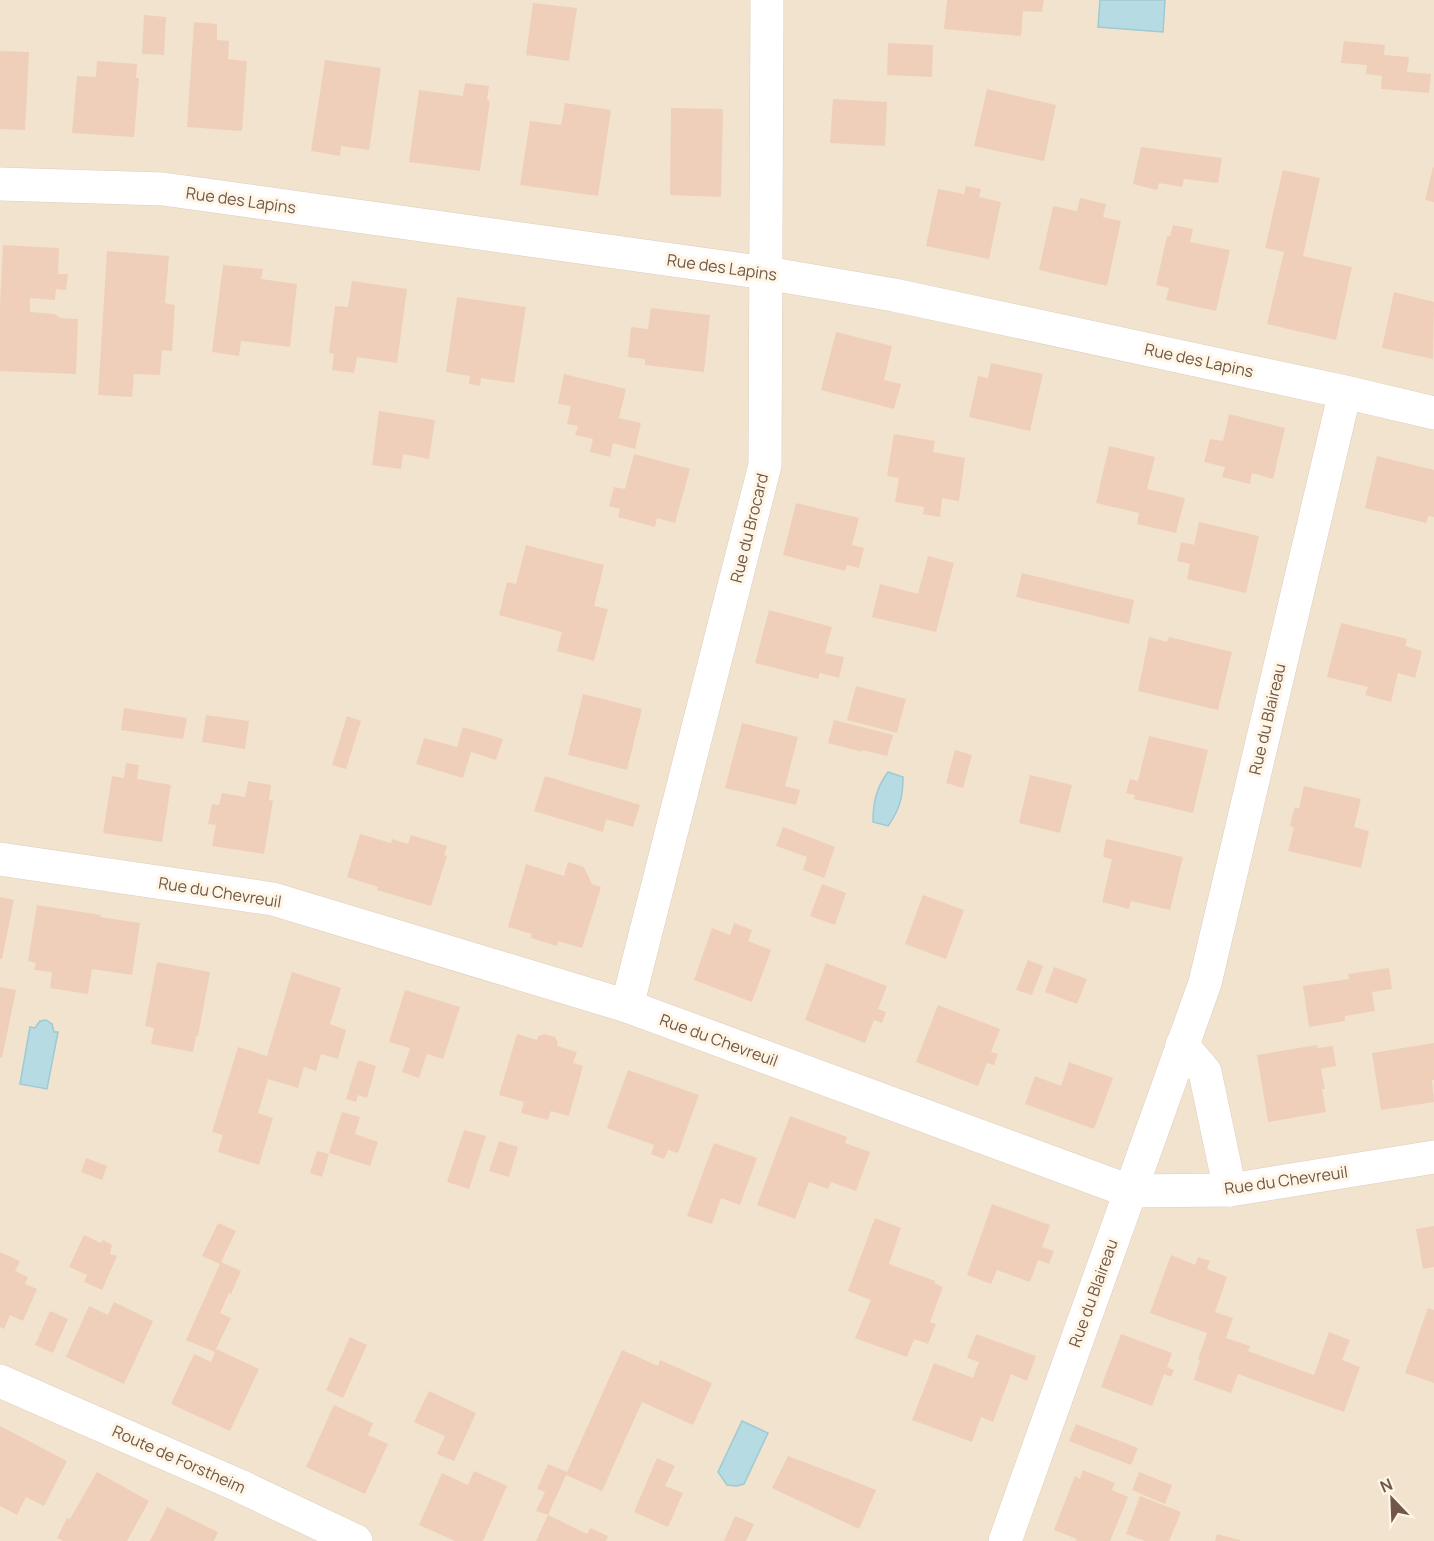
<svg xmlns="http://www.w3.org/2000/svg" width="1434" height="1541" font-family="Manrope,sans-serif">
<rect width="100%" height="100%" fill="#fbf1e0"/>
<rect fill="#f2e3cf" x="0" y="0" width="1434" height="1541"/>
<g fill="#b6dbe3" stroke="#9dcad4" stroke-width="1.5">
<polygon points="1100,0 1165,0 1163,32 1098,27"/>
<path d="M888,772L903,777C903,797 900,809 888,826L873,822C873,803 876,788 888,772Z"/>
<polygon points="46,1020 52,1024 54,1032 58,1032 47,1089 20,1084 30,1027 35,1028 40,1021"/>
<polygon points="742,1421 768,1433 744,1484 736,1486 727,1485 718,1472"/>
</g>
<g fill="#efcfb9">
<polygon points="947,0 1044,0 1042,12 1023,11 1021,36 944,29"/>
<polygon points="533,3 577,8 569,61 526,55"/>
<polygon points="144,15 166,17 164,55 142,54"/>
<polygon points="194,22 217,24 217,40 229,41 228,59 247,61 242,131 187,127"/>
<polygon points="1344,41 1385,45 1384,55 1409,57 1407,72 1431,74 1429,93 1381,89 1382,76 1366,74 1367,65 1341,63"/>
<polygon points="888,43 933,45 932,77 887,75"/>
<polygon points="0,51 29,52 25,130 0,129"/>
<polygon points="325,60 381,68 369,150 341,146 340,156 311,151"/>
<polygon points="97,61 137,64 136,78 139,78 134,137 72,133 77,76 96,77"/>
<polygon points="465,83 489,86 487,100 490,101 480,171 409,162 419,90 463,96"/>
<polygon points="987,89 1056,105 1044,161 974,146"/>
<polygon points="833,99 887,102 885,146 830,143"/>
<polygon points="565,103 611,110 598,196 520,185 530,121 561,125"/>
<polygon points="671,108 723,109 721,197 670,195"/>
<polygon points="1141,147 1222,158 1218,183 1184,179 1182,187 1159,183 1157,190 1133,184"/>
<polygon points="1433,167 1434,168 1434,202 1425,200"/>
<polygon points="1283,170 1320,178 1303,256 1352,267 1336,340 1267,324 1284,252 1265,248"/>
<polygon points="966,186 981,189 979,197 1001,202 989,259 926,246 938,189 964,194"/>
<polygon points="1080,198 1106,204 1103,217 1121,221 1107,286 1039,270 1053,206 1077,211"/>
<polygon points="1173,225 1193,229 1190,242 1230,250 1216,311 1166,300 1169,288 1156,285 1167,236 1170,236"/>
<polygon points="3,245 59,248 58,274 68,274 66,290 56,289 55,300 30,298 30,312 54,314 61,318 78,319 76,374 0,371 0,306"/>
<polygon points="107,251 169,256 165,303 175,305 172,351 162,350 160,375 134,374 132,397 98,395"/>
<polygon points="223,265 263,269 261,279 297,284 290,347 241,341 239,356 212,352"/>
<polygon points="352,281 407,289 397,363 357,357 354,373 332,370 334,354 329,353 335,306 348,307"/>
<polygon points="1394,292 1434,302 1433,359 1382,348"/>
<polygon points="457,297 526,307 514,383 481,378 480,386 469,384 470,376 446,372"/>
<polygon points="651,308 710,315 704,372 645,365 645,359 628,357 631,327 648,329"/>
<polygon points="836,332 892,346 884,380 901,384 894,409 821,390"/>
<polygon points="991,363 1043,374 1030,431 969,417 978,376 988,378"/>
<polygon points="564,374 626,389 619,418 641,423 635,449 613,443 610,457 590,452 593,439 575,435 578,426 567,424 571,406 558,404"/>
<polygon points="379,411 435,420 429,459 403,454 401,469 372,465"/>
<polygon points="1229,414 1285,428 1273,479 1252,473 1250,484 1222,477 1225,467 1204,462 1210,439 1223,441"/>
<polygon points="894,434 935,441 933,452 965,458 959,501 942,498 940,517 923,514 924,507 895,502 899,478 887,476"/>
<polygon points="1109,446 1155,457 1147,489 1185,498 1176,533 1137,524 1139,513 1096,503"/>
<polygon points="634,454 690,469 675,523 657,518 655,527 618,517 620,509 609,506 614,487 625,489"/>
<polygon points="1377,456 1434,470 1434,517 1428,516 1426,523 1365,508"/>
<polygon points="796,503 859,518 852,545 864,548 859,568 847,565 845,571 783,555"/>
<polygon points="1199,522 1259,536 1246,593 1187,579 1190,564 1177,561 1181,542 1194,545"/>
<polygon points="526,545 604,565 594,606 608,609 594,661 557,651 562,632 499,615 507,582 516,584"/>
<polygon points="928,556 954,563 936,632 872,617 880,584 918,594"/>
<polygon points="1022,573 1134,600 1129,624 1016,597"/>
<polygon points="769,610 832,627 825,653 844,657 839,678 820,673 818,679 755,663"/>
<polygon points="1341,623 1407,639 1405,646 1422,651 1415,678 1398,673 1391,702 1365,695 1368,687 1327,677"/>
<polygon points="1149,637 1167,642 1169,637 1232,652 1218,710 1138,691"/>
<polygon points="856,686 906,699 897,733 847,720"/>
<polygon points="583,694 642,709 627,770 568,755"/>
<polygon points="124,708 187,718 183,739 121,730"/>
<polygon points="206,715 249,721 245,749 202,742"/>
<polygon points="347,716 361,721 346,769 332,765"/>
<polygon points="834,720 893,735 887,756 862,750 862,752 828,743"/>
<polygon points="742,723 798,737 785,786 800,790 796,805 725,788"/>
<polygon points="463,727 503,739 496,760 471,752 463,778 416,764 424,738 457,747"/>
<polygon points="1149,736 1208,750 1193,813 1134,799 1135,795 1126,793 1130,779 1138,781"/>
<polygon points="955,750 972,755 963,788 946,783"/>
<polygon points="126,763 139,765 137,779 171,785 162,842 103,833 112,776 124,778"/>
<polygon points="1030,775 1072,785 1060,833 1019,823"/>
<polygon points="545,776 640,805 633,827 606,819 603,832 534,811"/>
<polygon points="248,781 271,785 269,800 273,801 264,854 212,846 216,825 208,824 212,804 219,805 222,793 245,797"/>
<polygon points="1304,786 1361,799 1354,827 1369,831 1361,868 1288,851 1294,827 1290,826 1292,817 1295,807 1299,809"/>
<polygon points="783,827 835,847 824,878 803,870 807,857 776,846"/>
<polygon points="360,834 391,843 392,839 408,844 411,835 447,846 444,855 447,856 431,906 377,890 378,887 347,877"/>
<polygon points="1106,839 1183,857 1170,910 1131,901 1129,909 1102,902 1112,859 1103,857"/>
<polygon points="568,862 584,867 592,884 601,887 582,948 558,941 557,946 531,938 532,934 508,927 526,864 564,876"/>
<polygon points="822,884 846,893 835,925 810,916"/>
<polygon points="923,895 964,910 946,959 905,944"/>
<polygon points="0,897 14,900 2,959 0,959"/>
<polygon points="37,905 101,915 100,917 140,923 132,975 92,969 88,994 50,988 52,972 34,970 36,963 28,961"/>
<polygon points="734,923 752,930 748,941 771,950 752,1002 694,980 712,928 730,935"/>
<polygon points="1028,960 1043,966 1032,995 1016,990"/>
<polygon points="157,962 210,972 198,1036 196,1036 193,1052 151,1044 154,1028 145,1026"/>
<polygon points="826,963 887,986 878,1009 886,1012 882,1023 874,1020 865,1043 805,1020"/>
<polygon points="1054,967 1087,979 1077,1004 1045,992"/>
<polygon points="1389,968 1392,989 1372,992 1375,1011 1345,1016 1345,1021 1309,1027 1303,986 1349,979 1348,974"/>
<polygon points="292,972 341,988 330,1024 346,1030 338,1059 321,1054 316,1071 304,1067 298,1088 268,1079 258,1113 273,1118 259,1165 218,1152 223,1135 212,1132 238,1047 267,1056"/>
<polygon points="0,987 16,990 2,1058 0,1057"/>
<polygon points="405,990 460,1007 443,1059 427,1054 419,1078 402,1072 410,1048 389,1042"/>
<polygon points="938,1005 1000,1029 991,1052 998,1054 994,1065 987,1063 978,1086 916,1062"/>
<polygon points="517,1034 537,1040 538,1036 544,1034 555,1037 558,1043 557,1046 577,1052 573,1063 583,1066 569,1116 551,1111 548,1120 521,1113 524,1102 499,1095"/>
<polygon points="1434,1043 1434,1080 1432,1080 1434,1102 1381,1110 1372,1053"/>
<polygon points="1317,1045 1318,1048 1333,1046 1336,1066 1321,1069 1325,1089 1322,1089 1326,1112 1268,1122 1257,1055"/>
<polygon points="358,1060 376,1066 367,1098 358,1095 356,1102 346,1099"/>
<polygon points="1069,1062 1113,1078 1094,1129 1025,1104 1035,1076 1061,1086"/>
<polygon points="628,1070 699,1095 678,1153 668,1150 664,1159 651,1154 654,1145 607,1128"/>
<polygon points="342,1112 360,1117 355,1134 378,1142 370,1166 329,1153"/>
<polygon points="790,1116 847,1137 845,1143 870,1152 856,1191 831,1182 828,1189 809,1182 795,1219 757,1205"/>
<polygon points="464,1130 486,1136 469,1189 447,1182"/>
<polygon points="499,1141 518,1147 509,1177 489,1171"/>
<polygon points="714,1143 757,1158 740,1205 721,1198 712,1224 687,1216"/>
<polygon points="317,1151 329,1154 322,1177 310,1173"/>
<polygon points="86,1158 107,1166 102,1180 81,1172"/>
<polygon points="992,1204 1050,1225 1042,1247 1054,1251 1049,1264 1038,1260 1030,1282 997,1270 991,1284 967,1275"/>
<polygon points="875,1218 901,1228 889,1264 935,1281 934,1283 943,1287 930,1322 936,1324 928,1344 914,1339 907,1357 855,1338 871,1300 848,1291"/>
<polygon points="218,1223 236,1231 221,1262 241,1271 231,1294 229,1293 220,1313 231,1318 216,1349 259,1369 230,1431 171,1404 194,1354 211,1362 215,1352 186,1340 220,1264 202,1256"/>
<polygon points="1434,1226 1434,1267 1423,1269 1416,1229"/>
<polygon points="84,1235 101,1243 103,1240 112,1245 110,1254 117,1256 102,1290 84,1282 87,1275 69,1267"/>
<polygon points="0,1252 20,1261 15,1271 28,1277 25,1284 37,1289 23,1321 10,1315 4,1329 0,1327"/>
<polygon points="1171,1255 1195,1265 1198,1257 1210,1261 1207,1269 1227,1277 1215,1312 1233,1318 1226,1338 1250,1346 1248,1351 1314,1375 1329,1332 1350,1340 1342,1360 1360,1367 1344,1412 1238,1374 1231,1393 1194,1380 1200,1360 1198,1359 1207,1333 1150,1313"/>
<polygon points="114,1302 153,1321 124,1384 66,1357 89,1306 108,1315"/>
<polygon points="1428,1308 1434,1310 1434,1383 1405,1373"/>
<polygon points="50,1311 68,1319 53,1353 35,1345"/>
<polygon points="976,1334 1036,1356 1027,1381 1011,1374 993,1422 981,1417 972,1442 912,1420 934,1363 973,1378 979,1362 967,1358"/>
<polygon points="1121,1334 1172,1353 1167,1367 1174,1370 1171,1377 1164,1374 1152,1406 1101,1387"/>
<polygon points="350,1337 367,1345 343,1398 326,1390"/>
<polygon points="622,1350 658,1366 660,1360 712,1383 693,1425 642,1402 602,1491 566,1475 548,1515 536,1511 545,1492 537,1489 548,1464 567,1472"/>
<polygon points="429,1391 476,1413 454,1461 437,1454 445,1436 414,1422"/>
<polygon points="334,1405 373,1423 368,1435 388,1444 365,1494 306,1467"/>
<polygon points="1076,1424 1138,1448 1131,1465 1069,1441"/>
<polygon points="0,1426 67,1461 44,1506 26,1497 17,1515 0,1506"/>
<polygon points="788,1456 851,1480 876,1490 859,1529 772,1488"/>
<polygon points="657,1458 675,1466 665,1486 683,1493 668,1527 634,1512"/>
<polygon points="1083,1470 1115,1483 1112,1490 1128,1497 1110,1541 1076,1541 1077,1539 1054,1530 1075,1476 1080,1479"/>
<polygon points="474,1471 507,1486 483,1541 455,1541 419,1525 442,1473 468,1485"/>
<polygon points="97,1472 149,1501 127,1541 63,1541 57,1538 67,1518 70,1519"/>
<polygon points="1139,1472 1172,1485 1165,1504 1132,1490"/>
<polygon points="1140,1496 1181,1512 1169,1541 1145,1541 1126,1534"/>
<polygon points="167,1507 218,1532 214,1541 150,1541"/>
<polygon points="548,1515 587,1534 590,1528 608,1536 606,1541 536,1541"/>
<polygon points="735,1516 754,1524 746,1541 724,1541"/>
<polygon points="1217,1534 1240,1540 1240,1541 1215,1541"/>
</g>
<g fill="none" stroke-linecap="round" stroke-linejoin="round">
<g stroke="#decdbd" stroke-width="34">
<g id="minor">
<polyline points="0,184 163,189 766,273 894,295 1345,392 1434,413"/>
<polyline points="0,859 273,899 627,1006 1129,1191 1230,1190 1434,1157"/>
<polyline points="627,1006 765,465 767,0"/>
<polyline points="1182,1045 1205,1072 1230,1190"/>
<polyline points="1005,1541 1205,983 1345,392"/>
</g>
</g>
<g stroke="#decdbd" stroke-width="34">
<polyline id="tertiary" points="0,1381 240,1486 356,1541"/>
</g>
<use href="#minor" stroke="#fff" stroke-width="33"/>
<use href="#tertiary" stroke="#fff" stroke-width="33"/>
</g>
<g text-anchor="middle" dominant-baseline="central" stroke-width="6" stroke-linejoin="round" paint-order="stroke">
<g font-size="16" fill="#705749" stroke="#fef5e5">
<text transform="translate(241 200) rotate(8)">Rue des Lapins</text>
<text transform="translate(722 267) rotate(8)">Rue des Lapins</text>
<text transform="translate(1199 360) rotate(12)">Rue des Lapins</text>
<text transform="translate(749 528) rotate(-76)">Rue du Brocard</text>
<text transform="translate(1267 719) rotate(-77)">Rue du Blaireau</text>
<text transform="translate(220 892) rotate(9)">Rue du Chevreuil</text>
<text transform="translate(719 1040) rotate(20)">Rue du Chevreuil</text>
<text transform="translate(1286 1180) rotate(-8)">Rue du Chevreuil</text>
<text transform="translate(1093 1293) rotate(-70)">Rue du Blaireau</text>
<text transform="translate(179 1459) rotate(24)">Route de Forstheim</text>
</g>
</g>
<g transform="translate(1392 1499) rotate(337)" stroke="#fef5e5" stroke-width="4.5" paint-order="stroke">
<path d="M0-4.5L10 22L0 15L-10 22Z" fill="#705749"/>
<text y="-9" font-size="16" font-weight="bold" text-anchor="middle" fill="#705749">N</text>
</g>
</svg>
